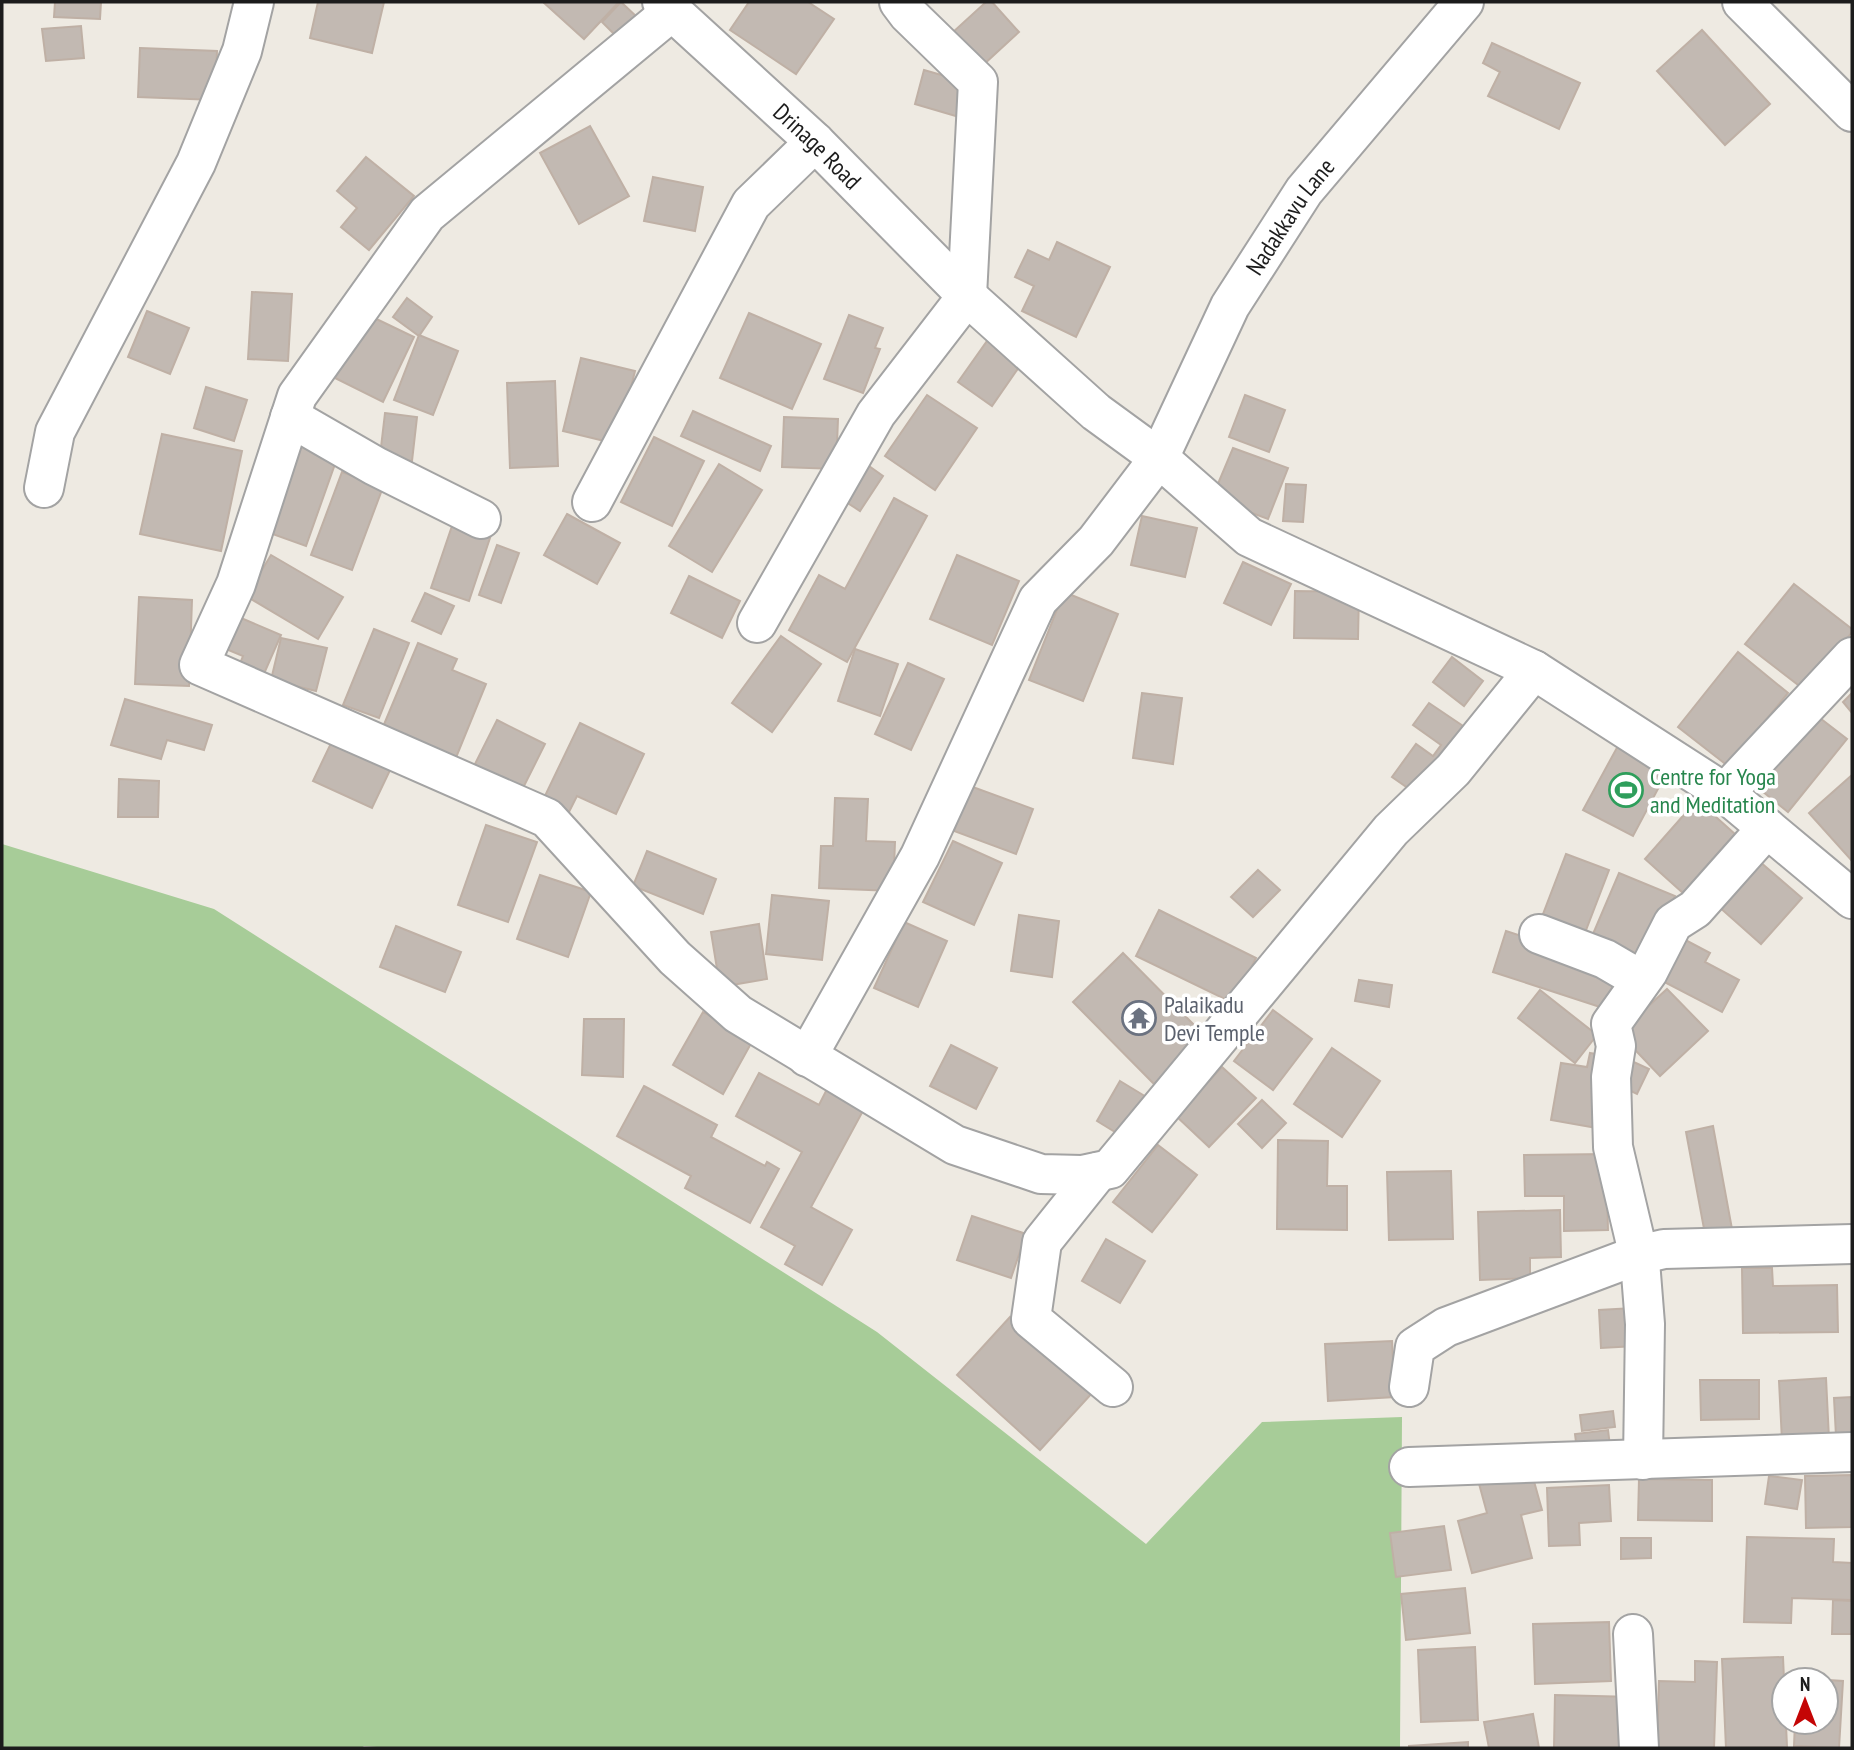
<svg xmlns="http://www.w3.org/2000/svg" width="1854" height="1750" font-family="'PT Sans Narrow',sans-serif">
<rect width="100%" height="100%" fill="#eeeae2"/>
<polygon fill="#a7cc98" points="2,844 214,909 877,1332 1146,1544 1262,1422 1402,1417 1400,1748 390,1748 364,1746 361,1748 2,1748"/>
<g fill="#c2b9b2" stroke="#bfb0a5" stroke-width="2">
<polygon points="55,2 101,2 100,19 54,17"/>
<polygon points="318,2 384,2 372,53 310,38"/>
<polygon points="543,2 619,2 584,39"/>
<polygon points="621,2 637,17 618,38 602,22"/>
<polygon points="749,2 808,2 834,19 796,74 730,30"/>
<polygon points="986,2 992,2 1019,32 982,66 952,33"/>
<polygon points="81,26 84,58 46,61 42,29"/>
<polygon points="1702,30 1770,104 1725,145 1657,71"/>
<polygon points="1492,43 1580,83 1559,129 1488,96 1500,72 1483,63"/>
<polygon points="140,48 217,51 215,100 138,97"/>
<polygon points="924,70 969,83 959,117 915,104"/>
<polygon points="590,126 629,196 579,224 540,153"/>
<polygon points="366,157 414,196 369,250 341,227 357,208 337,191"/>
<polygon points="653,177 703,187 695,231 644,221"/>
<polygon points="1057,242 1110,267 1076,337 1022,311 1034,286 1015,277 1028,250 1049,260"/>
<polygon points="252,292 292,294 288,361 248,359"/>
<polygon points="407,298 432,317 419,336 393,317"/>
<polygon points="147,311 189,328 170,374 128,357"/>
<polygon points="749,313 821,344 792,409 720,378"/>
<polygon points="366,314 414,337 383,402 335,378"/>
<polygon points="849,315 883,328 875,348 880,349 863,393 824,379"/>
<polygon points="992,334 1026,357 992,406 958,382"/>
<polygon points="419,335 458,351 433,415 394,400"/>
<polygon points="581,358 635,371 617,444 563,431"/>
<polygon points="555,381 558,466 510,468 507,383"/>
<polygon points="206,387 247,400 234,441 194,428"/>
<polygon points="927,395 977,428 935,490 885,456"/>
<polygon points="1245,395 1285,410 1269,452 1229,437"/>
<polygon points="693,411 771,446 760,471 681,436"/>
<polygon points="385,413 417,417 412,461 380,456"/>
<polygon points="784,417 838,419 836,469 782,467"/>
<polygon points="298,432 341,447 306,546 264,531"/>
<polygon points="162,434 242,451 221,551 140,534"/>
<polygon points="654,437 704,461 672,526 621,502"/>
<polygon points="1233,448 1288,468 1268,519 1212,498"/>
<polygon points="719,464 762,490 712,572 669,546"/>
<polygon points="869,466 883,476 860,511 846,502"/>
<polygon points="342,472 383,487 352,570 311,555"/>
<polygon points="1286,484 1306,485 1303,522 1283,521"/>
<polygon points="894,498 927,516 847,662 789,630 819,575 845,589"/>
<polygon points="567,514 620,543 597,584 544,555"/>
<polygon points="1142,516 1197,528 1185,577 1131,565"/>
<polygon points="452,526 490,538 469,601 431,588"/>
<polygon points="497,545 519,553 501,603 479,595"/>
<polygon points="271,555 343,597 318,639 246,596"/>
<polygon points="957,555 1019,581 992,645 930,619"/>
<polygon points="1243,562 1291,584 1271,625 1224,603"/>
<polygon points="689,576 740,601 722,638 671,613"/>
<polygon points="1794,584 1852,629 1852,632 1806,691 1745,644"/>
<polygon points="1295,591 1359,592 1358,639 1294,638"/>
<polygon points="1064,592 1118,614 1083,701 1029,680"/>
<polygon points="425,593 454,606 441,634 412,621"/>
<polygon points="139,597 192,600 189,686 135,684"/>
<polygon points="234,615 281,635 263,676 239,666 243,656 221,647"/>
<polygon points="374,629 409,643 379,718 343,705"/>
<polygon points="781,636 821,664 772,732 732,703"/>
<polygon points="281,638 327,648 316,691 271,680"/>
<polygon points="418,643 457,659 452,670 486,684 455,760 380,734"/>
<polygon points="855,649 898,664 880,716 838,701"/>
<polygon points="1738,652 1788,693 1728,766 1678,727"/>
<polygon points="1452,657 1483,681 1464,706 1433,682"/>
<polygon points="908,663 944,679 911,750 875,734"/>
<polygon points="1142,693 1182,698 1173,764 1133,758"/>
<polygon points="1852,693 1852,713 1843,702"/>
<polygon points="125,699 212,725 204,750 167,740 161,759 111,745"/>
<polygon points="1429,703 1466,728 1418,795 1392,777 1416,744 1433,756 1441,745 1413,725"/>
<polygon points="1816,715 1847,739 1788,812 1757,787"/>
<polygon points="497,720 545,744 522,790 474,766"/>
<polygon points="580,723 644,754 616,814 577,796 569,812 543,800"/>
<polygon points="333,739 392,766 372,808 313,781"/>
<polygon points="1619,744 1668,770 1633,836 1583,810"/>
<polygon points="1852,775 1852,861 1809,813"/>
<polygon points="119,779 159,781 158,817 118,817"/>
<polygon points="970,786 1033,809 1016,854 954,831"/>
<polygon points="835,798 868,799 866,841 895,842 893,891 819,888 821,846 833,846"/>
<polygon points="1697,800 1735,834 1683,893 1645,859"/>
<polygon points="486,825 537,842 508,922 458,905"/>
<polygon points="953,841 1002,863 974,925 923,902"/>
<polygon points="647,851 716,879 703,914 633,886"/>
<polygon points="1566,854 1609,870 1583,938 1540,922"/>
<polygon points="1759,861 1802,898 1761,944 1718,906"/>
<polygon points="1258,870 1280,890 1253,917 1231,897"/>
<polygon points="1619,873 1675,896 1644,970 1587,948"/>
<polygon points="540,875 591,892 568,957 517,939"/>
<polygon points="772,895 829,901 822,960 766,954"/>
<polygon points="1159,910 1256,958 1233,1003 1136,956"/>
<polygon points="1019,915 1059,921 1052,977 1011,971"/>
<polygon points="904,922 947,941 918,1007 874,988"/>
<polygon points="759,924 767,979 720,987 711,932"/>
<polygon points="396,926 461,952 445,992 380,967"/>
<polygon points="1506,931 1620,968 1606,1009 1493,972"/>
<polygon points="1674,934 1710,953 1705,962 1739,980 1722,1012 1651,975"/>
<polygon points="1123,953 1204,1035 1154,1084 1073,1002"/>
<polygon points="1359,980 1392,985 1389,1007 1355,1001"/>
<polygon points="1667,989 1708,1031 1660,1076 1619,1033"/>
<polygon points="1540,990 1597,1035 1575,1063 1518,1018"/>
<polygon points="1273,1010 1312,1039 1273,1090 1234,1061"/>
<polygon points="703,1012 753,1040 723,1094 673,1065"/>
<polygon points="584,1019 624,1019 623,1077 582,1075"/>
<polygon points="951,1045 997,1068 976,1109 930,1086"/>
<polygon points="1332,1048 1380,1081 1342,1137 1294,1104"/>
<polygon points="1590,1053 1610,1056 1597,1128 1551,1120 1561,1063 1587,1067"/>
<polygon points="1625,1058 1649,1069 1637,1094 1614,1083"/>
<polygon points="1222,1067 1256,1098 1209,1147 1176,1116"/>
<polygon points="759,1073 819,1105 827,1089 864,1109 811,1207 852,1230 822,1285 785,1264 795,1246 761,1227 802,1152 736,1116"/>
<polygon points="1120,1081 1148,1098 1125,1138 1097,1121"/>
<polygon points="644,1086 717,1125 711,1137 765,1166 767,1162 779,1169 750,1223 685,1188 691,1176 617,1136"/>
<polygon points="1262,1100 1286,1123 1262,1148 1238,1124"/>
<polygon points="1713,1126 1732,1229 1705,1234 1686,1132"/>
<polygon points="1278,1140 1328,1141 1327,1186 1347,1186 1347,1230 1277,1229"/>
<polygon points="1158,1145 1197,1175 1152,1232 1113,1202"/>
<polygon points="1606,1154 1608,1230 1564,1231 1564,1196 1525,1196 1524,1155"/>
<polygon points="1451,1171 1453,1239 1389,1240 1387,1172"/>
<polygon points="1560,1210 1561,1257 1530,1258 1530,1278 1480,1280 1478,1212"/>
<polygon points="972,1216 1026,1234 1011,1278 957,1260"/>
<polygon points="1106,1239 1145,1261 1120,1303 1082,1281"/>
<polygon points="1742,1268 1772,1268 1773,1286 1837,1285 1838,1332 1743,1333"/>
<polygon points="1633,1308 1636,1346 1601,1348 1599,1310"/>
<polygon points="1010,1317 1093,1392 1040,1450 957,1375"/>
<polygon points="1392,1341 1395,1397 1328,1401 1325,1344"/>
<polygon points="1826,1378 1829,1439 1782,1441 1779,1381"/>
<polygon points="1700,1380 1759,1380 1759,1419 1701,1420"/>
<polygon points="1852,1397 1852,1436 1836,1436 1834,1398"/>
<polygon points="1613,1411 1615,1427 1582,1431 1580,1415"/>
<polygon points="1608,1430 1610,1446 1577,1450 1575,1434"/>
<polygon points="1530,1467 1542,1510 1521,1515 1532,1558 1472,1573 1458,1521 1487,1513 1478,1480"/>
<polygon points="1852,1475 1852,1527 1806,1528 1805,1476"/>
<polygon points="1769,1476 1802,1480 1797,1509 1765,1504"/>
<polygon points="1639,1479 1712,1480 1712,1521 1638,1520"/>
<polygon points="1609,1485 1611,1521 1579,1523 1580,1545 1549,1546 1547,1488"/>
<polygon points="1444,1526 1451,1570 1396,1577 1390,1533"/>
<polygon points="1747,1537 1834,1539 1833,1562 1852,1563 1852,1600 1792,1598 1791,1623 1744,1622"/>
<polygon points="1621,1538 1651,1538 1651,1558 1621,1559"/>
<polygon points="1465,1588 1470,1633 1406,1640 1401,1594"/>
<polygon points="1833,1600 1852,1601 1852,1634 1832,1634"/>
<polygon points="1609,1622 1611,1681 1535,1684 1533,1624"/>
<polygon points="1475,1647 1478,1720 1421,1722 1418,1650"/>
<polygon points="1783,1657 1787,1747 1726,1748 1722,1659"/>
<polygon points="1695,1661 1717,1662 1714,1748 1657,1748 1659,1681 1695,1682"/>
<polygon points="1797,1678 1843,1681 1839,1748 1794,1746 1795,1722 1826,1722 1826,1680 1797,1680"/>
<polygon points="1555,1695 1634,1697 1633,1748 1554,1748"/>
<polygon points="1533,1714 1539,1748 1489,1748 1484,1722"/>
<polygon points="1468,1742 1468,1748 1409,1748 1409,1746"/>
</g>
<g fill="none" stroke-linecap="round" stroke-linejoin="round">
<g stroke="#a3a3a3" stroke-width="42">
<g id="minor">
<path id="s1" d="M662,2L815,142L967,296L1096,412L1159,458L1249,537L1534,670L1725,793L1852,899"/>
<polyline points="1742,2 1852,112"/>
<polyline points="671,12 427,214 297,396 236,584 199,665 547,818 675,958 738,1014 955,1145 1041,1174 1082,1175 1110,1169 1391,830 1453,770 1534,670"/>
<polyline points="290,417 375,466 481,519"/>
<polyline points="44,488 55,432 196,163 242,51 254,2"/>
<polyline points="592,502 751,204 815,142"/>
<polyline points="757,623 876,414 967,296 978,82 908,14 899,2"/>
<polyline points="1725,793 1852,657"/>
<polyline points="1539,934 1605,959 1641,980"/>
<path id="s2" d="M807,1057L920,856L1038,600L1096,541L1159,458L1230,306L1304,191L1464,2"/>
<polyline points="1098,1172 1042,1242 1031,1319 1113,1387"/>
<polyline points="1409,1387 1415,1347 1446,1327 1638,1255 1664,1249 1852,1244"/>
<polyline points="1643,1460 1645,1324 1640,1261 1613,1147 1611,1077 1616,1046 1611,1024 1648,972 1673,923 1695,909 1767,828"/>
<polyline points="1409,1467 1852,1452"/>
<polyline points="1633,1634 1639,1748"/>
</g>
</g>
<use href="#minor" stroke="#fff" stroke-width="38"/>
</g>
<defs>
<g id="stadium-ring" transform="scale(1.75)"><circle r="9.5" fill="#fff" stroke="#2e9e5b" stroke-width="1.5"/><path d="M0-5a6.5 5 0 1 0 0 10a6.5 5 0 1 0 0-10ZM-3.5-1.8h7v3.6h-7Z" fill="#2e9e5b"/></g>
<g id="temple-ring" transform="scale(1.75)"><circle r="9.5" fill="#fff" stroke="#6b7280" stroke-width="1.5"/><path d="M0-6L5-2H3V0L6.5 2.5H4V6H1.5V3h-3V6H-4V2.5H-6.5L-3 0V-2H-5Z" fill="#6b7280"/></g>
</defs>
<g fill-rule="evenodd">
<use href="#stadium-ring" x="1626" y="790"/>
<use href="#temple-ring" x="1139" y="1018"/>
</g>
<g text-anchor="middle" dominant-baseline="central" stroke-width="7" stroke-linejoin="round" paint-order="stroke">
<g font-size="24" fill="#1c1c1c" stroke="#fff">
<text stroke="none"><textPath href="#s1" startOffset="212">Drinage Road</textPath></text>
<text stroke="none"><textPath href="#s2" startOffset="975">Nadakkavu Lane</textPath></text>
</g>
<g font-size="24" fill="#27864d" stroke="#fff" text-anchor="start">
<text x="1650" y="776">Centre for Yoga<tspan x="1650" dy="28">and Meditation</tspan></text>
</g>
<g font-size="24" fill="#5b616d" stroke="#fff" text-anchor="start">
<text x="1164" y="1004">Palaikadu<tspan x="1164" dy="28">Devi Temple</tspan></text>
</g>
</g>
<rect width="1854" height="1750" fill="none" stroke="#1c1c1c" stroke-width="7"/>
<g transform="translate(1805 1701)"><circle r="33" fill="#ffffff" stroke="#a4a4a4" stroke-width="2"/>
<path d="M0-5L12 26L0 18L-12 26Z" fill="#c40505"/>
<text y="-10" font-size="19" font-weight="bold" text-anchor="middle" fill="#1c1c1c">N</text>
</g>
</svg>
